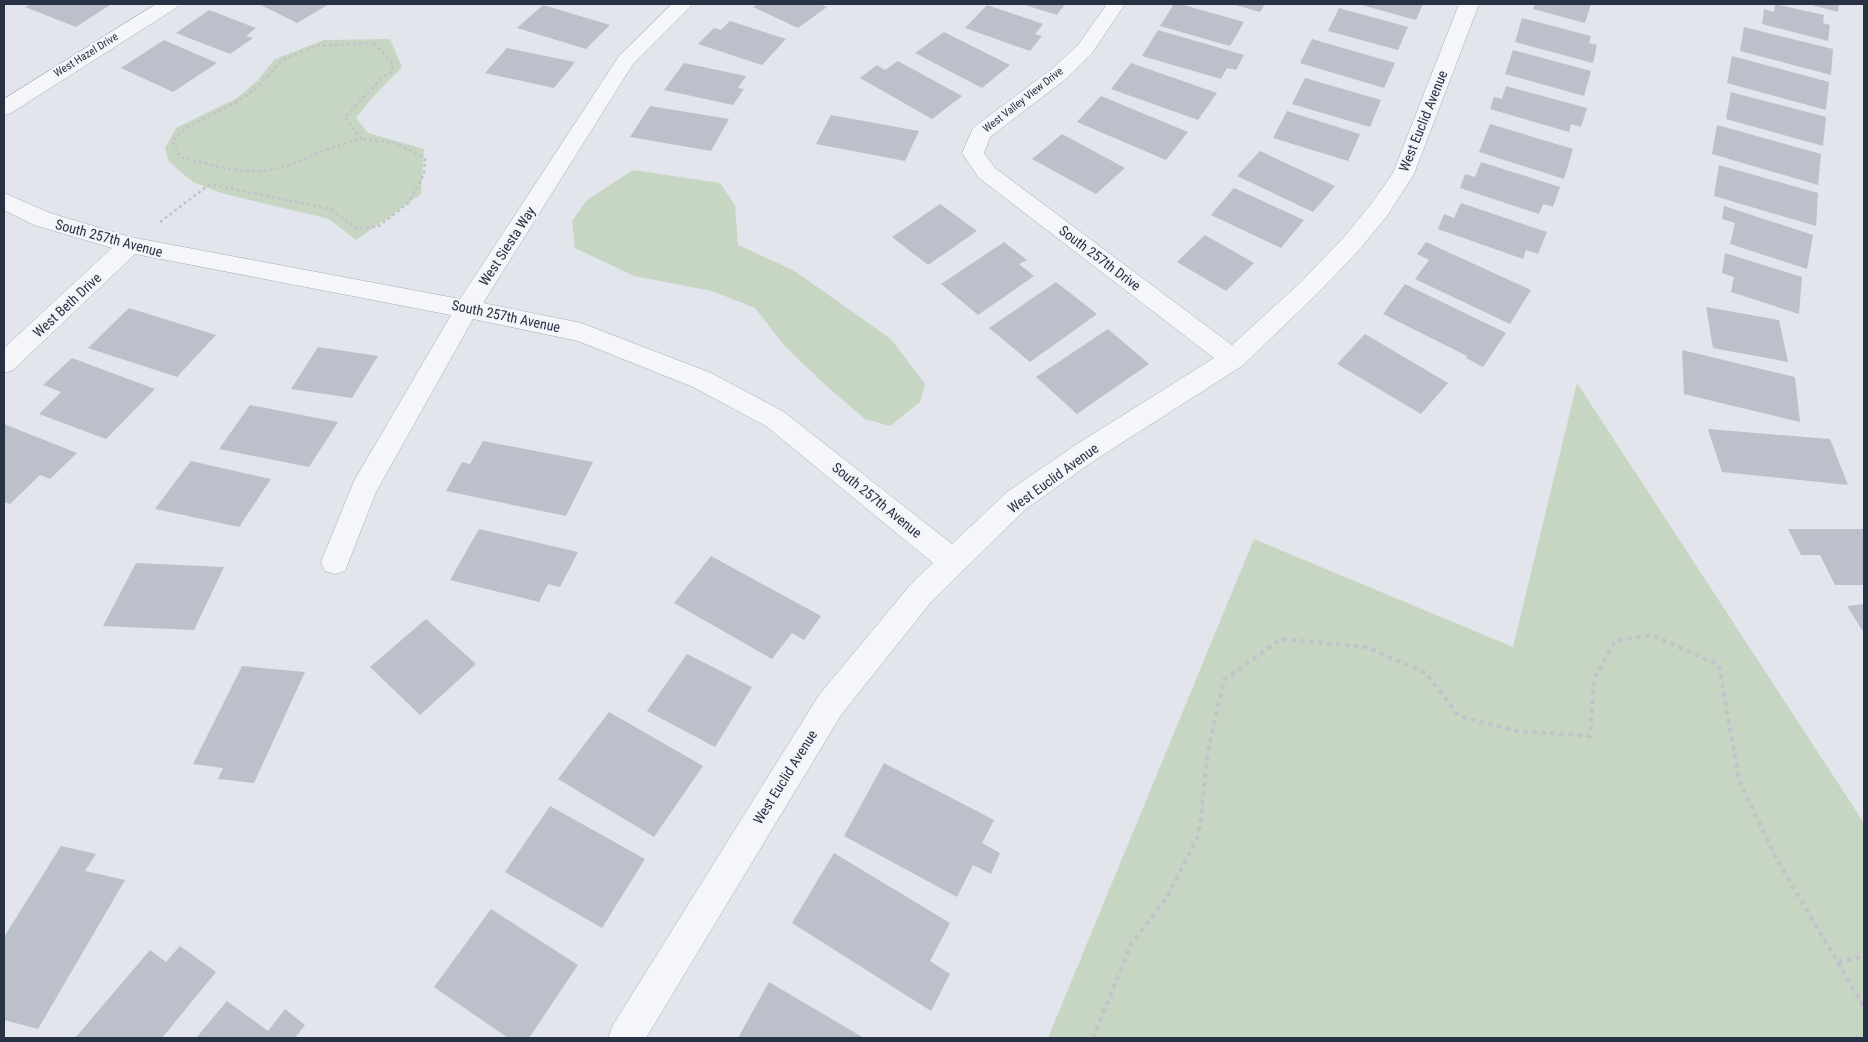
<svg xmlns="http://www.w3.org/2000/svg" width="1868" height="1042" font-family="'Roboto Condensed',sans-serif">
<rect width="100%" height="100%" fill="#e2e5eb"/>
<g fill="#c6d6c2">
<polygon points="390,39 402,67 372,98 356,118 368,133 424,149 421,194 356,240 329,219 221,193 193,182 169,162 165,148 176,128 237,98 258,80 275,59 324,40"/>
<polygon points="633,170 720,183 735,205 738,245 793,270 891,339 925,384 920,402 890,426 865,419 823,383 783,344 755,308 712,291 634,276 575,248 572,221 587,200"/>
<polygon points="1577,383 1864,823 1864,1038 1048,1038 1254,539 1513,647"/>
</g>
<g fill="#bbc0cb">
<polygon points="31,4 106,4 110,5 76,27 25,7"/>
<polygon points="259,4 329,4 297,23"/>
<polygon points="757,4 820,4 827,7 798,28 753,7"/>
<polygon points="1022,4 1065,4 1057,15"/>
<polygon points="1174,4 1180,4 1244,22 1230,46 1160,26"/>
<polygon points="1232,4 1265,4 1260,12"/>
<polygon points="1358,4 1423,4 1416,20"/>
<polygon points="1535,4 1591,4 1585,23 1533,9"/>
<polygon points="1775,4 1824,15 1823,23 1830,25 1828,41 1762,24 1764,9 1774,12"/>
<polygon points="1808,4 1839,4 1838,12"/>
<polygon points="543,5 610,25 586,49 517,28"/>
<polygon points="987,5 1043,24 1035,34 1042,36 1030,51 965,28"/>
<polygon points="1339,8 1408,27 1398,50 1328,31"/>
<polygon points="209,10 256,28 246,36 253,38 230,54 176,33"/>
<polygon points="1522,18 1591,36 1589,43 1597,45 1593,63 1515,42"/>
<polygon points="730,21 786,39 762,65 698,44 714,28 721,30"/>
<polygon points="1744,27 1833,49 1831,75 1740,51"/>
<polygon points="1158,30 1244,55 1236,70 1227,68 1221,79 1142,56"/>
<polygon points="944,32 1010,65 982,88 915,53"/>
<polygon points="1312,39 1395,63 1384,88 1300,63"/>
<polygon points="164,40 217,63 173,92 121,68"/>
<polygon points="507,48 575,62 554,88 485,73"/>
<polygon points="1513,50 1591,71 1584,96 1505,74"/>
<polygon points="1732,56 1829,82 1826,110 1727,83"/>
<polygon points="898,61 962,96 932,119 860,78 877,65 885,70"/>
<polygon points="684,63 746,76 738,88 744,89 733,105 664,90"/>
<polygon points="1131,63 1217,93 1198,120 1111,89"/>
<polygon points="1305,78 1381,100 1370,127 1292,104"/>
<polygon points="1506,86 1587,108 1581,127 1571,124 1569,132 1490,109 1494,97 1502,99"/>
<polygon points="1731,92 1826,117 1823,146 1726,119"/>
<polygon points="1101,96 1188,132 1166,160 1077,122"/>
<polygon points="650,106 729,119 711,151 630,137"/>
<polygon points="1287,111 1360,134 1348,161 1273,138"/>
<polygon points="831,115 919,131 905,161 816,144"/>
<polygon points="1490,124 1573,149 1564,179 1479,152"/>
<polygon points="1717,125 1821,154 1818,185 1712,154"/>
<polygon points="1062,134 1125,168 1096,194 1032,159"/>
<polygon points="1260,151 1335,186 1313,212 1237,176"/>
<polygon points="1481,162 1560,187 1553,207 1543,204 1539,214 1460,188 1465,174 1475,177"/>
<polygon points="1719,165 1818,193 1816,226 1714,196"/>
<polygon points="1234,188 1304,220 1281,248 1211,215"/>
<polygon points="1461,203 1547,232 1538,254 1526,250 1523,259 1438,229 1444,214 1454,218"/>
<polygon points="940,204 977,231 928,265 892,237"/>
<polygon points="1724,206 1813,235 1807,269 1730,244 1735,223 1722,219"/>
<polygon points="1205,235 1254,263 1226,291 1177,262"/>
<polygon points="1004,242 1027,260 1019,264 1034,276 978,315 941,284"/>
<polygon points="1426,242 1531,290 1510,324 1415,279 1429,260 1417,254"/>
<polygon points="1725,253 1802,277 1799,314 1731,292 1734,277 1722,273"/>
<polygon points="1056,282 1097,314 1030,362 989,328"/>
<polygon points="1405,284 1506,333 1483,367 1466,358 1467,356 1383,314"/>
<polygon points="1706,307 1779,320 1788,362 1713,348"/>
<polygon points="129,308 216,335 177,377 88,348"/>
<polygon points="1108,329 1149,364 1077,414 1036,377"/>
<polygon points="1365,334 1448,383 1421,414 1337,364"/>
<polygon points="318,347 378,356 352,398 291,389"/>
<polygon points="1682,350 1795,377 1800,422 1684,394"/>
<polygon points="72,358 155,389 106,439 39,414 61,392 43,385"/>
<polygon points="250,405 338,422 309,467 219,449"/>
<polygon points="4,424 77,453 50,479 40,475 10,504 4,502"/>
<polygon points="1708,429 1830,439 1848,485 1722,472"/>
<polygon points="483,441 593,462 566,516 446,491 462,462 470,464"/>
<polygon points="191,461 271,479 239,527 155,509"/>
<polygon points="479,529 578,552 560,587 548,584 539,602 450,580"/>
<polygon points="1788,529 1864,529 1864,585 1835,585 1820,555 1801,555"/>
<polygon points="711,556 821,616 804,640 792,633 772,659 674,603"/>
<polygon points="136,563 224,567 194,630 103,626"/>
<polygon points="1864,604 1864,633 1847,606"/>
<polygon points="426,619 476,664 420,715 370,667"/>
<polygon points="687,654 752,687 715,747 647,711"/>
<polygon points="242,666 305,672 254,783 218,779 223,768 193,764"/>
<polygon points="609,712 703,766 654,837 558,779"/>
<polygon points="884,763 994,820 982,843 1000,853 991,874 973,865 957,897 844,836"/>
<polygon points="550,806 645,859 602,928 505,872"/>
<polygon points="61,846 96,854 85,871 125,880 38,1029 4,1020 4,937"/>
<polygon points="834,853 950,923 930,961 950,974 931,1011 792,923"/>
<polygon points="491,909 578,965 529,1038 508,1038 434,987"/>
<polygon points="180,946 216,972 162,1038 75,1038 150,950 166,962"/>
<polygon points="769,982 864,1038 738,1038"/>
<polygon points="227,1001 268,1031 285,1009 305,1025 295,1038 196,1038"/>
</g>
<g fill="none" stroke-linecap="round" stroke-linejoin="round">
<g stroke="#a7abb6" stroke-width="1">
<g id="street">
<polygon points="156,4 179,4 176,8 11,113 4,115 4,99"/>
<polygon points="672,4 693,4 633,64 483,303 581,323 711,373 784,412 952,544 1007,492 1077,444 1214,358 979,178 962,153 973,128 1053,68 1078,45 1107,4 1125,4 1092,53 1067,78 990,137 984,153 995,168 1232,345 1301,282 1344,237 1371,204 1393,173 1459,4 1479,4 1414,174 1387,216 1360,249 1317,294 1242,366 1095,460 1027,508 931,602 841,715 646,1038 608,1038 613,1025 819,695 911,584 933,563 766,426 693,387 578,341 473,319 376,492 345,571 335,574 325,571 321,562 354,481 451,315 135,254 13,370 4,373 4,348 112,248 34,225 4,210 4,193 50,213 130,237 460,299 619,56"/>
</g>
</g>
<g stroke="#c0c3ca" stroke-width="2.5" stroke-dasharray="3 3" stroke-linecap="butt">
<path d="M374,43L391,61L393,70L381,79L345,117L361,139C331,145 304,162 274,169C244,176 209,164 180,157L172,141L186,128L238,101L260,85L281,61L314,46Z"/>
<polyline points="160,222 210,184 330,209 358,229 379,226 408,203 424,174 425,158 396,143 361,139"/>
</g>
<g stroke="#c0c3ca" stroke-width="4" stroke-dasharray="4.5 4.5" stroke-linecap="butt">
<polyline points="1838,962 1864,956"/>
<polyline points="1093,1038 1131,944 1167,897 1199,834 1208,751 1224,680 1281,639 1366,647 1426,673 1459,716 1516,731 1590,736 1594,678 1615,641 1652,635 1719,665 1739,780 1776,858 1864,1007"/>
</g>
<use href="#street" fill="#f5f6f9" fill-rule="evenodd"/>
</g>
<g text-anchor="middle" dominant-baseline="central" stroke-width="4.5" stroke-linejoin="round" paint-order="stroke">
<g font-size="11" fill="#293144" stroke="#f2f4f8">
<text transform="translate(86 55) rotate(-32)">West Hazel Drive</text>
<text transform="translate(1023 100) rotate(-38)">West Valley View Drive</text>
</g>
<g font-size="14" fill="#293144" stroke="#f2f4f8">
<text transform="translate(1423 121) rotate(-68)">West Euclid Avenue</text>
<text transform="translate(109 238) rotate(15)">South 257th Avenue</text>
<text transform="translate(507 246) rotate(-57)">West Siesta Way</text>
<text transform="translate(1100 258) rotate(37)">South 257th Drive</text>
<text transform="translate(67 305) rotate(-43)">West Beth Drive</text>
<text transform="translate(506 316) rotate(12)">South 257th Avenue</text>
<text transform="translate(1053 478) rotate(-36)">West Euclid Avenue</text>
<text transform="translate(877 500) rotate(39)">South 257th Avenue</text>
<text transform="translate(785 777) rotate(-58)">West Euclid Avenue</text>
</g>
</g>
<rect width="1868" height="1042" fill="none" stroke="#293144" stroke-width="10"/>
</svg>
